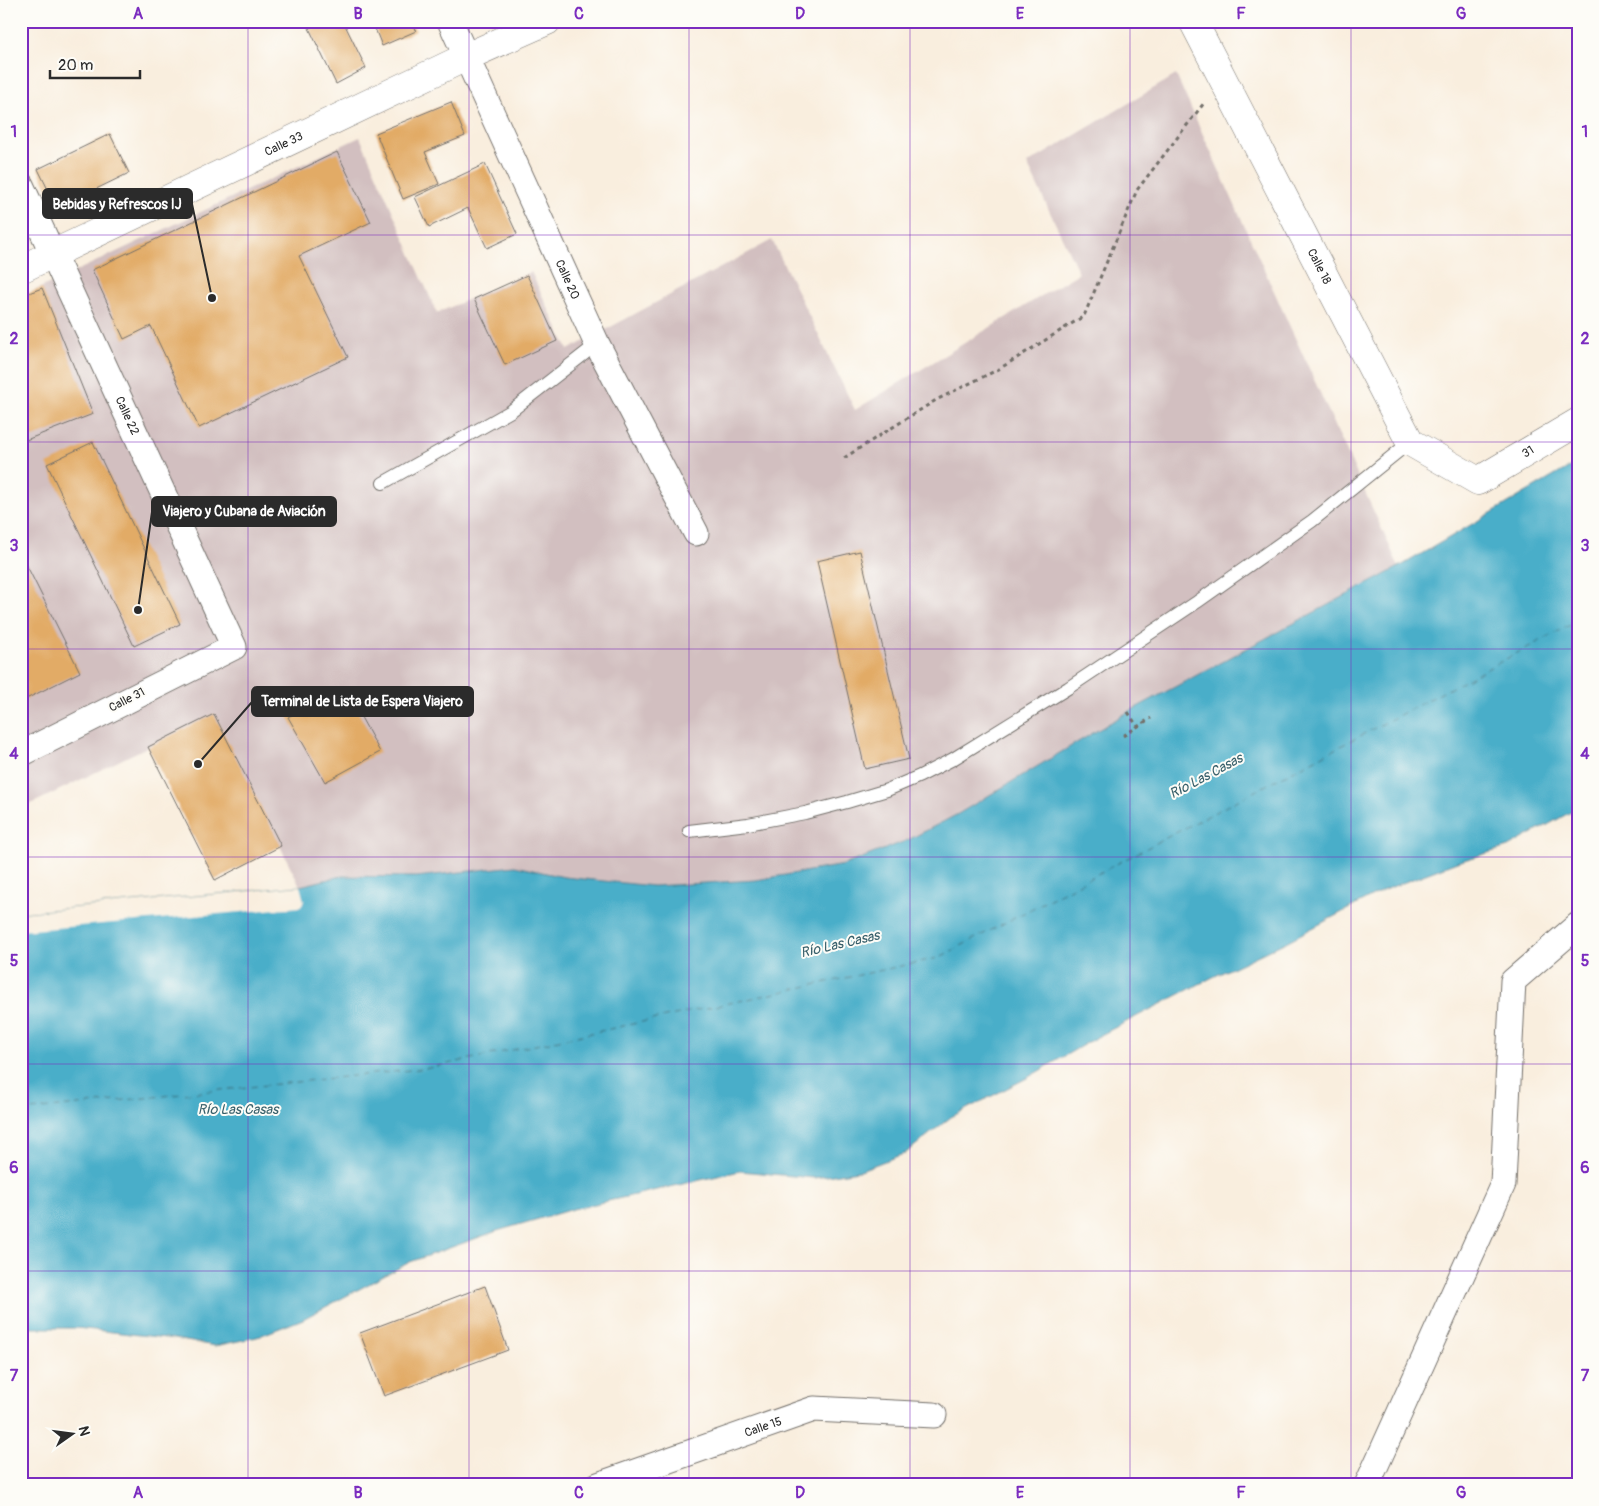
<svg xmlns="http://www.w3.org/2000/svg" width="1599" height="1506" font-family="Pangolin,sans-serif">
<rect width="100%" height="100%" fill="#fdfcf7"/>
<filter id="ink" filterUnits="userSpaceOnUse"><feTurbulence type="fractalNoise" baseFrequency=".02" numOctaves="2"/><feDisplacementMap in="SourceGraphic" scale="10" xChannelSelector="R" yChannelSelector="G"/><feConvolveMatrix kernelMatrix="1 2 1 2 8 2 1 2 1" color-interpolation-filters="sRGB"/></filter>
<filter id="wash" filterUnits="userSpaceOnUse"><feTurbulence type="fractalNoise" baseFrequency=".0096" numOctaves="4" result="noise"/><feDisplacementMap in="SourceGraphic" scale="20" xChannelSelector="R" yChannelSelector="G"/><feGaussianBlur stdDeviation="1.12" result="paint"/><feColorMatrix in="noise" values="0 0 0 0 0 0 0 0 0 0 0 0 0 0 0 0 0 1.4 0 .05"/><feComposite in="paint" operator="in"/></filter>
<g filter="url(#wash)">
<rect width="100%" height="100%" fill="#f9eede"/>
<polygon fill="#d2bfc0" points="1176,75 1399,567 1128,712 958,814 908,840 844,865 756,880 653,886 564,877 515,866 416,877 341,876 300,886 214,714 21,809 21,297 360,137 437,313 531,272 568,350 772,240 855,410 1079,273 1027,164"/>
<polygon fill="#49aec9" stroke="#3a6c7a" points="1578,462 1578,808 1508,847 1457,862 1384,890 1286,942 1213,977 1097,1037 1027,1078 951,1117 906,1153 858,1171 814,1178 740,1171 573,1209 497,1231 410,1262 303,1319 257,1337 215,1346 175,1339 76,1328 21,1328 21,913 300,886 341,876 416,877 515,866 564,877 653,886 756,880 844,865 908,840 958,814 1128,712 1399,567"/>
<polygon fill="#f9eede" points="300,886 304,901 300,907 21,931 21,913"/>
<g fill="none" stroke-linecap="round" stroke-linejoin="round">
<polyline stroke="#375f6a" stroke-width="1" stroke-dasharray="6 5" stroke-linecap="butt" points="21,1111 429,1068 938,958 1578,621"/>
</g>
<g id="blocks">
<g fill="#e2ab66">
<polygon points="322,21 343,21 366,68 336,84 309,28"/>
<polygon points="372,21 411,21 416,31 382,46"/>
<polygon points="451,102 465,136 425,152 439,184 403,199 376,133"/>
<polygon points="110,134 129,173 57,208 38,169"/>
<polygon points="337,152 371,222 299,256 348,357 199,428 151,326 124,339 92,270"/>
<polygon points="485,164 517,234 487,248 468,208 429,227 415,197"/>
<polygon points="527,275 557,341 505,365 474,299"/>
<polygon points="42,288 93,414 26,440 21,430 21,296"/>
<polygon points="93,442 180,624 134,646 47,464"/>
<polygon points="860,551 909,759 865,769 817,561"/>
<polygon points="21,554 80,672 26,699 21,690"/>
<polygon points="350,697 380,752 325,782 288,717 312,704 318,715"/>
<polygon points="214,714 281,846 215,880 148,747"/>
<polygon points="485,1286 508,1350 384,1396 360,1333"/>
</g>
</g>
</g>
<g filter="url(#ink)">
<use href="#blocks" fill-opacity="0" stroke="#736f6a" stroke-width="1"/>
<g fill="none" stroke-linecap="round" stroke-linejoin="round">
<g stroke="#736f6a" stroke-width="14">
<g id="lane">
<polyline points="383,483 511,411 597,344"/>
<polyline points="689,831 748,824 805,813 847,802 887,790 920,776 953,759 1068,688 1197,602 1312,521 1410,442"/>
</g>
</g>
<g stroke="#736f6a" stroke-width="27">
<g id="street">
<path id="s1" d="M450,21L597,344L696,533"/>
<path id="s2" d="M21,185L234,647L21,754"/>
<path id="s3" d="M598,1485L814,1409L934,1415"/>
<polyline points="1367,1485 1503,1184 1513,981 1578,925"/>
</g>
</g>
<g stroke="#736f6a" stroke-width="29">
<g id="secondary">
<path id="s4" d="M1193,21L1410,442L1478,481L1578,422"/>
<path id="s5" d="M21,269L466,57L547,21"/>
</g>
</g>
<g stroke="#736f6a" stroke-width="3" stroke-dasharray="4 4" stroke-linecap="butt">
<polyline points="844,458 936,400 999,369 1084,316 1137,190 1204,103"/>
<polyline points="1128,712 1137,726"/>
<polyline points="1123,736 1151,718"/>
</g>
<use href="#lane" stroke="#fff" stroke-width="12"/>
<use href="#street" stroke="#fff" stroke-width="25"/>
<use href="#secondary" stroke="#fff" stroke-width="28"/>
</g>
</g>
<path fill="none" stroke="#7b2cbf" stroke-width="1" stroke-opacity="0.55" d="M248,21V1485M469,21V1485M689,21V1485M910,21V1485M1130,21V1485M1351,21V1485M21,235H1578M21,442H1578M21,649H1578M21,857H1578M21,1064H1578M21,1271H1578"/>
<g text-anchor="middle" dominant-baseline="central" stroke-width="4" stroke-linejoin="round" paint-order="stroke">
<g font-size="12" fill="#2b2b2b" stroke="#fdfcf7">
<text stroke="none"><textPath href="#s5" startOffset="291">Calle 33</textPath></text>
<text stroke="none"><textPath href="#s4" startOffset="276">Calle 18</textPath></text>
<text stroke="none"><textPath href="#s1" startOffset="284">Calle 20</textPath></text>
<text stroke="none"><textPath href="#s2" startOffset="254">Calle 22</textPath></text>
<text stroke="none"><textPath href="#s4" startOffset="610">31</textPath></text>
<text transform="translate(127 700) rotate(-27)">Calle 31</text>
<text stroke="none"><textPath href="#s3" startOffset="175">Calle 15</textPath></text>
</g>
<g font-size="14" font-style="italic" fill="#375f6a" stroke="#fdfcf7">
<text transform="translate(1206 776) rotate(-28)">Río Las Casas</text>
<text transform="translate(840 944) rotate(-13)">Río Las Casas</text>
<text x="238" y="1109">Río Las Casas</text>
</g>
</g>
<path fill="none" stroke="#2b2b2b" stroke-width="2" d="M212 298L192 204M138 610L152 512M198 764L252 702"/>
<g fill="#2b2b2b" stroke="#fdfcf7" stroke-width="2">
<circle cx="212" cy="298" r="5"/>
<circle cx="138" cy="610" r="5"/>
<circle cx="198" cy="764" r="5"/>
</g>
<g fill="#2b2b2b" stroke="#2b2b2b" stroke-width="2">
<rect x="43" y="189" width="149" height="29" rx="5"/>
<rect x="152" y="497" width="184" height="29" rx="5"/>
<rect x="252" y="687" width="221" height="29" rx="5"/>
</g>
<g font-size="14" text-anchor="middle" font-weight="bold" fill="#fff">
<text x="117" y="209">Bebidas y Refrescos IJ</text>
<text x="244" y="516">Viajero y Cubana de Aviación</text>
<text x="362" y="706">Terminal de Lista de Espera Viajero</text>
</g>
<rect width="1599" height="1506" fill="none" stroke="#fdfcf7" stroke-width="55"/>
<g transform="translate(72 1434) rotate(76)" stroke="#fdfcf7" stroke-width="4" paint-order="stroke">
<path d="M0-4L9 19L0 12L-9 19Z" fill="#2b2b2b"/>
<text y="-8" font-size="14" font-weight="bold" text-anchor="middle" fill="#2b2b2b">N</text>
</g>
<path d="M50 70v8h90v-8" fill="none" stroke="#2b2b2b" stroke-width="2.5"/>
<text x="58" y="70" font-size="15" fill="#2b2b2b" stroke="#fdfcf7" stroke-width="4" paint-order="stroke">20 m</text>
<rect x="28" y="28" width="1544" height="1450" fill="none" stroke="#7b2cbf" stroke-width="2"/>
<g font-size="16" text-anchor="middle" font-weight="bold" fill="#7b2cbf">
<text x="138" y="19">A</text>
<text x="358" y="19">B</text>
<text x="579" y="19">C</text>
<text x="800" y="19">D</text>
<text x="1020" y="19">E</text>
<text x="1241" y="19">F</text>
<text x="1461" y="19">G</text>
<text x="14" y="137">1</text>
<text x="1585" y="137">1</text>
<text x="14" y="344">2</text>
<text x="1585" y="344">2</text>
<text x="14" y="551">3</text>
<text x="1585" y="551">3</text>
<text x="14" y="759">4</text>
<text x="1585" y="759">4</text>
<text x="14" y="966">5</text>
<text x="1585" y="966">5</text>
<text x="14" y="1173">6</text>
<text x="1585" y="1173">6</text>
<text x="14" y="1381">7</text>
<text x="1585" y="1381">7</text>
<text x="138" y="1498">A</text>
<text x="358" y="1498">B</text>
<text x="579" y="1498">C</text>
<text x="800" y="1498">D</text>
<text x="1020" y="1498">E</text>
<text x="1241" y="1498">F</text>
<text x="1461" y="1498">G</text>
</g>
</svg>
